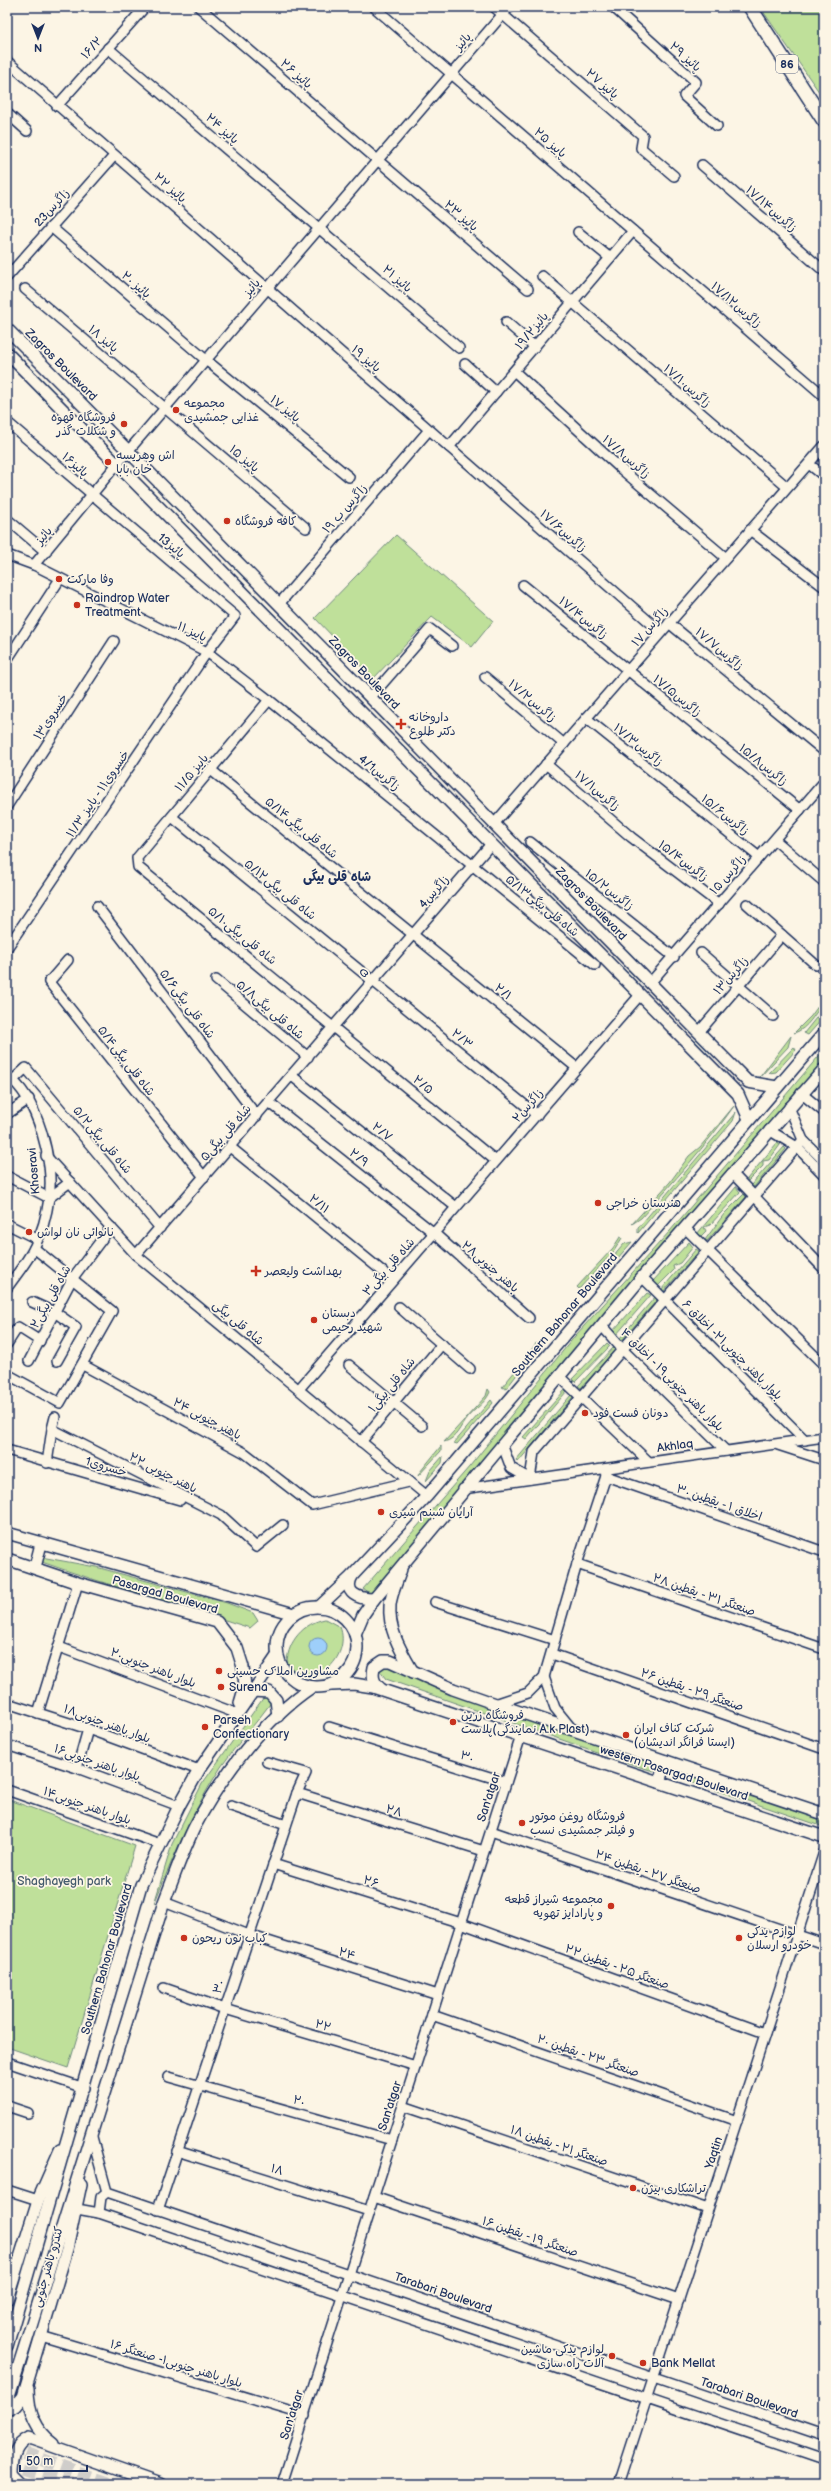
<svg xmlns="http://www.w3.org/2000/svg" width="831" height="2491" font-family="'Balsamiq Sans','Playpen Sans Arabic',sans-serif">
<rect width="100%" height="100%" fill="#fcf5e5"/>
<filter id="ink" filterUnits="userSpaceOnUse"><feTurbulence type="fractalNoise" baseFrequency=".025" numOctaves="2"/><feDisplacementMap in="SourceGraphic" scale="8" xChannelSelector="R" yChannelSelector="G"/><feConvolveMatrix kernelMatrix="1 2 1 2 8 2 1 2 1" color-interpolation-filters="sRGB"/></filter>
<g filter="url(#ink)">
<g fill="#bfe09a" stroke="#6d887c">
<polygon points="760,7 820,7 824,13 824,99"/>
<polygon points="396,535 493,621 472,647 432,617 373,679 315,618"/>
<path d="M824,998V1002C815,1013 808,1029 794,1033L811,1016Z"/>
<polygon points="824,1008 824,1017 808,1035 804,1033"/>
<polygon points="791,1036 788,1047 759,1078"/>
<polygon points="794,1047 796,1050 776,1072 769,1073"/>
<polygon points="824,1050 824,1063 371,1594 363,1589 470,1466 575,1336 670,1231"/>
<path d="M734,1106C706,1146 673,1182 641,1218L632,1224L670,1182L689,1156L700,1147Z"/>
<polygon points="736,1112 733,1121 638,1233 638,1228"/>
<polygon points="777,1143 780,1145 769,1160 763,1161 763,1166 748,1181 747,1179"/>
<polygon points="784,1147 786,1149 754,1187 751,1185"/>
<polygon points="736,1187 740,1192 710,1225 704,1227 706,1231 701,1236 697,1234"/>
<polygon points="744,1194 746,1197 707,1241 705,1240 724,1214"/>
<polygon points="620,1237 622,1238 614,1251 579,1289 577,1287 613,1248"/>
<polygon points="632,1242 593,1286 589,1285 624,1244"/>
<polygon points="689,1242 693,1247 680,1263 673,1266 674,1270 658,1286 653,1281"/>
<polygon points="696,1249 699,1251 663,1292 661,1290"/>
<polygon points="647,1293 651,1295 616,1335 612,1332"/>
<polygon points="655,1297 657,1300 622,1340 620,1338"/>
<polygon points="537,1342 540,1344 506,1389 502,1387 525,1359"/>
<polygon points="607,1343 610,1346 575,1382 572,1379"/>
<polygon points="613,1348 615,1350 581,1388 578,1386"/>
<path d="M488,1389L490,1392C485,1404 475,1408 467,1418C460,1426 457,1439 444,1442L486,1396Z"/>
<polygon points="565,1390 567,1391 526,1439 523,1437"/>
<polygon points="571,1395 573,1397 518,1462 516,1460"/>
<polygon points="491,1400 493,1403 457,1444 454,1443"/>
<polygon points="441,1446 441,1451 418,1476 420,1472"/>
<polygon points="443,1456 442,1463 426,1481 430,1471"/>
<path d="M41,1557L96,1567L227,1603L253,1613L258,1621L250,1628C180,1605 109,1586 39,1561Z"/>
<path d="M325,1619L340,1627C352,1656 313,1697 287,1662C288,1641 304,1623 325,1619Z"/>
<polygon points="383,1665 391,1665 660,1763 654,1771 643,1768 386,1679 379,1670"/>
<path d="M264,1697L272,1700L270,1704C254,1726 236,1745 221,1767C193,1810 173,1857 154,1904L172,1844L202,1784Z"/>
<polygon points="684,1773 690,1773 824,1819 824,1827 698,1784 683,1778"/>
<polygon points="7,1799 135,1846 68,2068 7,2047"/>
</g>
<circle fill="#9ecffa" stroke="#6a8fbc" cx="318" cy="1647" r="9"/>
<g fill="none" stroke-linecap="round" stroke-linejoin="round">
<g stroke="#cfcdca" stroke-width="13" stroke-dasharray="13 6" stroke-linecap="butt">
<polyline points="7,2447 111,2484"/>
<polyline points="7,2462 72,2484"/>
</g>
<g stroke="#1b2f5e" stroke-width="12">
<g id="minor">
<polyline points="199,7 528,289"/>
<polyline points="374,7 824,396"/>
<polyline points="494,7 643,136 641,148 674,176"/>
<polyline points="613,7 696,82 684,96 717,126"/>
<polyline points="108,48 459,348"/>
<polyline points="7,61 661,632"/>
<polyline points="57,106 145,7"/>
<polyline points="7,113 27,131"/>
<polyline points="702,165 824,271"/>
<polyline points="51,227 206,360 349,477"/>
<polyline points="578,232 610,258"/>
<polyline points="542,276 787,487"/>
<polyline points="7,277 114,156"/>
<polyline points="25,289 306,528"/>
<polyline points="506,322 535,347"/>
<polyline points="465,364 496,392"/>
<polyline points="514,371 621,469 726,558"/>
<polyline points="7,422 235,616 207,652 7,948"/>
<polyline points="449,447 633,231"/>
<polyline points="809,464 824,476"/>
<polyline points="7,519 46,552"/>
<polyline points="750,530 824,587"/>
<polyline points="7,555 34,565 207,652 269,700 595,965"/>
<polyline points="34,565 117,464 509,7"/>
<polyline points="523,585 800,810"/>
<polyline points="279,604 429,430"/>
<polyline points="669,623 824,751"/>
<polyline points="7,660 60,579"/>
<polyline points="485,677 564,744"/>
<polyline points="370,698 430,629 452,646"/>
<polyline points="269,700 137,858 138,867 496,1161"/>
<polyline points="586,718 759,857"/>
<polyline points="546,764 631,837 719,904"/>
<polyline points="211,770 577,1068"/>
<polyline points="7,806 114,641"/>
<polyline points="172,817 537,1115"/>
<polyline points="494,824 824,446"/>
<polyline points="775,840 824,882"/>
<polyline points="530,842 674,957"/>
<polyline points="747,904 816,965"/>
<polyline points="97,906 257,1116"/>
<polyline points="701,953 773,1016"/>
<polyline points="68,960 49,982 204,1177"/>
<polyline points="216,980 308,1057"/>
<polyline points="650,983 824,782"/>
<polyline points="699,1032 782,935"/>
<path d="M7,1076C37,1095 55,1164 49,1198C47,1214 41,1234 34,1248C27,1262 16,1275 7,1288"/>
<polyline points="292,1076 456,1207"/>
<polyline points="13,1080 26,1068 160,1228"/>
<polyline points="801,1093 824,1112"/>
<polyline points="269,1102 434,1233 529,1318"/>
<polyline points="789,1107 803,1140 824,1161"/>
<polyline points="7,1114 29,1099"/>
<polyline points="769,1130 797,1147 824,1175"/>
<polyline points="230,1147 393,1280"/>
<polyline points="46,1156 136,1255 427,1496"/>
<polyline points="732,1173 824,1269"/>
<polyline points="7,1176 49,1198 70,1182"/>
<polyline points="7,1224 37,1239"/>
<polyline points="685,1228 824,1365"/>
<polyline points="136,1255 491,844"/>
<polyline points="642,1277 805,1440"/>
<polyline points="32,1302 56,1313 76,1327 57,1361"/>
<polyline points="399,1307 470,1369"/>
<polyline points="602,1326 623,1350 726,1451"/>
<polyline points="7,1344 18,1327 40,1341"/>
<polyline points="29,1361 72,1279 111,1227"/>
<polyline points="83,1365 245,1453 312,1505 408,1482"/>
<polyline points="349,1365 422,1426"/>
<polyline points="7,1374 60,1403 112,1311 34,1248"/>
<polyline points="560,1377 649,1462"/>
<polyline points="299,1389 640,995"/>
<polyline points="52,1429 221,1515 256,1547 283,1525"/>
<polyline points="361,1442 442,1344"/>
<polyline points="502,1444 511,1468 530,1479"/>
<polyline points="778,1445 824,1460"/>
<polyline points="7,1450 180,1500"/>
<polyline points="47,1463 52,1429 55,1417"/>
<polyline points="606,1476 824,1552"/>
<polyline points="530,1479 534,1452 803,1140"/>
<polyline points="463,1489 824,1437"/>
<polyline points="577,1564 824,1649"/>
<polyline points="435,1602 555,1640"/>
<polyline points="59,1647 238,1714"/>
<polyline points="552,1654 824,1749"/>
<polyline points="544,1677 555,1708 572,1729"/>
<polyline points="7,1703 88,1729 199,1770"/>
<polyline points="495,1704 528,1693 544,1677 577,1564 606,1476 605,1469"/>
<polyline points="38,1713 78,1583"/>
<polyline points="329,1727 506,1782"/>
<polyline points="7,1745 77,1768 179,1806"/>
<polyline points="77,1768 88,1729"/>
<polyline points="7,1790 160,1844"/>
<polyline points="297,1793 484,1851"/>
<polyline points="231,1806 286,1825"/>
<polyline points="491,1831 824,1944"/>
<polyline points="273,1864 461,1923 765,2033"/>
<polyline points="164,1902 249,1935 438,1995"/>
<polyline points="164,1988 225,2009 416,2066"/>
<polyline points="432,2015 737,2121"/>
<polyline points="7,2062 84,2088"/>
<polyline points="169,2077 392,2140"/>
<polyline points="7,2106 28,2113"/>
<polyline points="403,2106 708,2209"/>
<polyline points="92,2137 107,2192 824,2436"/>
<polyline points="177,2151 369,2211"/>
<polyline points="7,2190 38,2200"/>
<polyline points="374,2197 679,2300"/>
<polyline points="77,2209 99,2213 824,2459"/>
<polyline points="158,2210 297,1793 306,1773 267,1762"/>
<polyline points="99,2213 101,2197 107,2192"/>
<polyline points="41,2336 305,2415"/>
<polyline points="282,2484 521,1736"/>
<polyline points="619,2484 824,1852"/>
</g>
</g>
<g stroke="#1b2f5e" stroke-width="14">
<g id="major">
<path d="M7,329C256,578 500,832 748,1082L777,1087"/>
<polyline points="7,353 738,1094 749,1119"/>
<polyline points="7,1533 294,1614"/>
<polyline points="7,1559 78,1583 217,1622 237,1648 243,1667 245,1686 240,1703"/>
<polyline points="35,1567 41,1544"/>
<path d="M401,1569C398,1580 391,1593 390,1605C388,1630 401,1651 413,1672"/>
<path d="M352,1576C343,1593 358,1599 374,1599"/>
<circle cx="317" cy="1647" r="40"/>
<polyline points="319,1607 352,1576 427,1496 824,1033"/>
<polyline points="355,1634 363,1615 374,1599 642,1277 824,1069"/>
<polyline points="332,1685 354,1684 373,1687 824,1837"/>
<path d="M381,1689C373,1682 372,1677 374,1667L383,1661H390L453,1689L493,1703L824,1814"/>
<polyline points="252,1691 269,1692 276,1700 278,1716"/>
<polyline points="659,1782 666,1761"/>
<polyline points="7,2299 38,2200 60,2150"/>
<polyline points="7,2346 141,1885 179,1806 199,1770 277,1656"/>
<path d="M28,2388C28,2410 35,2430 53,2443"/>
<path d="M7,2403L164,1902C174,1877 183,1850 195,1826C221,1777 265,1718 312,1687"/>
<polyline points="7,2410 15,2406 23,2397 67,2249 81,2184"/>
<polyline points="7,2469 22,2484"/>
<path d="M12,2475C12,2459 14,2445 29,2438L160,2484"/>
</g>
</g>
<g stroke="#1b2f5e" stroke-width="16">
<polyline id="highway" points="750,7 824,121"/>
</g>
<use href="#minor" stroke="#fcf5e5" stroke-width="9"/>
<use href="#major" stroke="#fcf5e5" stroke-width="11"/>
<use href="#highway" stroke="#fcf5e5" stroke-width="13"/>
</g>
</g>
<g fill="#c8321e" stroke="#fcf5e5" stroke-width="1.5">
<circle cx="176" cy="410" r="4"/>
<circle cx="124" cy="424" r="4"/>
<circle cx="108" cy="462" r="4"/>
<circle cx="227" cy="521" r="4"/>
<circle cx="59" cy="579" r="4"/>
<circle cx="77" cy="605" r="4"/>
<path d="M399 718h4v4h4v4h-4v4h-4v-4h-4v-4h4z"/>
<circle cx="598" cy="1203" r="4"/>
<circle cx="29" cy="1232" r="4"/>
<path d="M254 1265h4v4h4v4h-4v4h-4v-4h-4v-4h4z"/>
<circle cx="314" cy="1320" r="4"/>
<circle cx="585" cy="1413" r="4"/>
<circle cx="381" cy="1512" r="4"/>
<circle cx="219" cy="1671" r="4"/>
<circle cx="221" cy="1687" r="4"/>
<circle cx="453" cy="1722" r="4"/>
<circle cx="205" cy="1727" r="4"/>
<circle cx="626" cy="1735" r="4"/>
<circle cx="522" cy="1823" r="4"/>
<circle cx="611" cy="1906" r="4"/>
<circle cx="184" cy="1938" r="4"/>
<circle cx="739" cy="1938" r="4"/>
<circle cx="633" cy="2188" r="4"/>
<circle cx="612" cy="2356" r="4"/>
<circle cx="643" cy="2363" r="4"/>
</g>
<g text-anchor="middle" dominant-baseline="central" stroke-width="3.5" stroke-linejoin="round" paint-order="stroke">
<rect fill="#fcf5e5" stroke="#5e6a86" stroke-width="1" x="776" y="55" width="22" height="18" rx="3"/>
<g font-size="11" font-weight="bold" fill="#1b2f5e">
<text x="787" y="64">86</text>
</g>
<g font-size="12" fill="#1b2f5e" stroke="#fcf5e5">
<text transform="translate(463 42) rotate(-49)">پائیز</text>
<text transform="translate(92 48) rotate(-48)">۱۶/۲</text>
<text transform="translate(685 57) rotate(42)">پائیز ۲۹</text>
<text transform="translate(296 74) rotate(41)">پائیز ۲۶</text>
<text transform="translate(602 84) rotate(41)">پائیز ۲۷</text>
<text transform="translate(222 129) rotate(41)">پائیز ۲۴</text>
<text transform="translate(550 143) rotate(41)">پاییز ۲۵</text>
<text transform="translate(170 188) rotate(41)">پائیز ۲۲</text>
<text transform="translate(52 208) rotate(-48)">زاگرس23</text>
<text transform="translate(771 209) rotate(41)">زاگرس۱۷/۱۴</text>
<text transform="translate(461 216) rotate(41)">پائیز ۲۳</text>
<text transform="translate(397 279) rotate(41)">پائیز ۲۱</text>
<text transform="translate(136 285) rotate(41)">پائیز ۲۰</text>
<text transform="translate(252 288) rotate(-49)">پائیز</text>
<text transform="translate(736 305) rotate(41)">زاگرس۱۷/۱۲</text>
<text transform="translate(532 331) rotate(-50)">پائیز۱۹/۲</text>
<text transform="translate(103 339) rotate(40)">پائیز ۱۸</text>
<text transform="translate(366 359) rotate(41)">پائیز ۱۹</text>
<text transform="translate(61 365) rotate(45)">Zagros Boulevard</text>
<text transform="translate(687 386) rotate(41)">زاگرس۱۷/۱۰</text>
<text transform="translate(285 409) rotate(39)">پائیز ۱۷</text>
<text transform="translate(626 457) rotate(41)">زاگرس۱۷/۸</text>
<text transform="translate(244 459) rotate(40)">پائیز ۱۵</text>
<text transform="translate(75 465) rotate(41)">پائیز۱۶</text>
<text transform="translate(345 509) rotate(-49)">زاگرس ب ۱۹</text>
<text transform="translate(563 531) rotate(41)">زاگرس۱۷/۶</text>
<text transform="translate(44 536) rotate(-50)">پائیز</text>
<text transform="translate(171 546) rotate(40)">پائیز13</text>
<text transform="translate(583 618) rotate(39)">زاگرس۱۷/۴</text>
<text transform="translate(650 627) rotate(-49)">زاگرس ۱۷</text>
<text transform="translate(192 632) rotate(25)">پاییز ۱۱</text>
<text transform="translate(719 649) rotate(40)">زاگرس۱۷/۷</text>
<text transform="translate(364 673) rotate(46)">Zagros Boulevard</text>
<text transform="translate(677 696) rotate(39)">زاگرس۱۷/۵</text>
<text transform="translate(532 701) rotate(40)">زاگرس۱۷/۲</text>
<text transform="translate(51 717) rotate(-57)">خسروى۱۳</text>
<text transform="translate(638 745) rotate(39)">زاگرس۱۷/۳</text>
<text transform="translate(763 765) rotate(39)">زاگرس۱۵/۸</text>
<text transform="translate(192 773) rotate(-50)">پاییز ۱۱/۵</text>
<text transform="translate(379 773) rotate(39)">4/1زاگرس</text>
<text transform="translate(597 791) rotate(40)">زاگرس۱۷/۱</text>
<text transform="translate(98 794) rotate(-56)">خسروى۱۱ - پاییز ۱۱/۳</text>
<text transform="translate(725 815) rotate(38)">زاگرس۱۵/۶</text>
<text transform="translate(301 828) rotate(39)">شاه قلی بیگی۵/۱۴</text>
<text transform="translate(683 861) rotate(37)">زاگرس۱۵/۴</text>
<text transform="translate(728 875) rotate(-49)">زاگرس ۱۵</text>
<text transform="translate(280 890) rotate(39)">شاه قلی بیگی۵/۱۲</text>
<text transform="translate(609 890) rotate(38)">زاگرس۱۵/۲</text>
<text transform="translate(434 892) rotate(-49)">زاگرس4</text>
<text transform="translate(591 904) rotate(46)">Zagros Boulevard</text>
<text transform="translate(542 906) rotate(39)">شاه قلی بیگی۵/۱۳</text>
<text transform="translate(242 936) rotate(39)">شاه قلی بیگی۵/۱۰</text>
<text transform="translate(364 973) rotate(-49)">۵</text>
<text transform="translate(731 976) rotate(-49)">زاگرس۱۳</text>
<text transform="translate(503 992) rotate(39)">۲/۱</text>
<text transform="translate(187 1004) rotate(53)">شاه قلی بیگی۵/۶</text>
<text transform="translate(270 1010) rotate(40)">شاه قلی بیگی۵/۸</text>
<text transform="translate(462 1039) rotate(39)">۲/۳</text>
<text transform="translate(126 1061) rotate(52)">شاه قلی بیگی۵/۴</text>
<text transform="translate(423 1085) rotate(39)">۲/۵</text>
<text transform="translate(528 1106) rotate(-49)">زاگرس۲</text>
<text transform="translate(382 1132) rotate(39)">۲/۷</text>
<text transform="translate(226 1133) rotate(-49)">شاه قلی بیگی۵</text>
<text transform="translate(102 1140) rotate(50)">شاه قلی بیگی۵/۲</text>
<text transform="translate(359 1158) rotate(39)">۲/۹</text>
<text transform="translate(34 1171) rotate(-95)">Khosravi</text>
<text transform="translate(319 1204) rotate(39)">۲/۱۱</text>
<text transform="translate(389 1267) rotate(-49)">شاه قلی بیگی۳</text>
<text transform="translate(490 1267) rotate(41)">باهنر جنوبی۲۸</text>
<text transform="translate(51 1297) rotate(-61)">شاه قلی بیگی۲</text>
<text transform="translate(565 1315) rotate(-50)">Southern Bahonar Boulevard</text>
<text transform="translate(238 1323) rotate(40)">شاه قلی بیگی</text>
<text transform="translate(732 1350) rotate(45)">بلوار باهنر جنوبی۲۱- اخلاق ۶</text>
<text transform="translate(672 1380) rotate(45)">بلوار باهنر جنوبی۱۹ - اخلاق ۴</text>
<text transform="translate(392 1385) rotate(-51)">شاه قلی بیگی۱</text>
<text transform="translate(207 1419) rotate(28)">۲۴ باهنر جنوبی</text>
<text transform="translate(675 1446) rotate(-8)">Akhlaq</text>
<text transform="translate(106 1467) rotate(16)">خسروى1</text>
<text transform="translate(163 1473) rotate(27)">۲۲ باهنر جنوبی</text>
<text transform="translate(719 1503) rotate(19)">اخلاق ۱ - یقطین ۳۰</text>
<text transform="translate(165 1595) rotate(16)">Pasargad Boulevard</text>
<text transform="translate(704 1595) rotate(19)">صنعتگر ۳۱ - یقطین ۲۸</text>
<text transform="translate(153 1668) rotate(21)">بلوار باهنر جنوبی۲۰</text>
<text transform="translate(692 1690) rotate(19)">صنعتگر ۲۹ - یقطین ۲۶</text>
<text transform="translate(107 1724) rotate(20)">۱۸بلوار باهنر جنوبی</text>
<text transform="translate(467 1757) rotate(17)">۳۰</text>
<text transform="translate(97 1763) rotate(19)">بلوار باهنر جنوبی۱۶</text>
<text transform="translate(674 1773) rotate(18)">western Pasargad Boulevard</text>
<text transform="translate(489 1797) rotate(-72)">San'atgar</text>
<text transform="translate(87 1806) rotate(19)">بلوار باهنر جنوبی۱۴</text>
<text transform="translate(394 1811) rotate(17)">۲۸</text>
<text transform="translate(648 1872) rotate(19)">صنعتگر ۲۷ - یقطین ۲۴</text>
<text transform="translate(371 1882) rotate(18)">۲۶</text>
<text transform="translate(347 1954) rotate(18)">۲۴</text>
<text transform="translate(107 1959) rotate(-74)">Southern Bahonar Boulevard</text>
<text transform="translate(617 1967) rotate(20)">صنعتگر ۲۵ - یقطین ۲۲</text>
<text transform="translate(219 1987) rotate(-72)">۳۰</text>
<text transform="translate(323 2026) rotate(17)">۲۲</text>
<text transform="translate(588 2056) rotate(19)">صنعتگر ۲۳ - یقطین ۲۰</text>
<text transform="translate(299 2101) rotate(16)">۲۰</text>
<text transform="translate(390 2106) rotate(-72)">San'atgar</text>
<text transform="translate(559 2146) rotate(19)">صنعتگر ۲۱ - یقطین ۱۸</text>
<text transform="translate(714 2153) rotate(-72)">Yaqtin</text>
<text transform="translate(277 2170) rotate(17)">۱۸</text>
<text transform="translate(530 2237) rotate(19)">صنعتگر ۱۹ - یقطین ۱۶</text>
<text transform="translate(48 2267) rotate(-74)">کندرو باهنر جنوبی</text>
<text transform="translate(443 2293) rotate(19)">Tarabari Boulevard</text>
<text transform="translate(176 2364) rotate(17)">بلوار باهنر جنوبی۱- صنعتگر ۱۶</text>
<text transform="translate(749 2398) rotate(19)">Tarabari Boulevard</text>
<text transform="translate(292 2415) rotate(-72)">San'atgar</text>
</g>
<g font-size="12" fill="#1b2f5e" stroke="#fcf5e5" text-anchor="start">
<text x="184" y="403">مجموعه<tspan x="184" dy="14">غذایی جمشیدی</tspan></text>
<text x="116" y="417" text-anchor="end">فروشگاه قهوه<tspan x="116" dy="14">و شکلات گذر</tspan></text>
<text x="116" y="455">اش وهريسه<tspan x="116" dy="14">خان بابا</tspan></text>
<text x="235" y="521">کافه فروشگاه</text>
<text x="67" y="579">وفا مارکت</text>
<text x="85" y="598">Raindrop Water<tspan x="85" dy="14">Treatment</tspan></text>
<text x="409" y="717">داروخانه<tspan x="409" dy="14">دکتر طلوع</tspan></text>
<text x="606" y="1203">هنرستان خراجی</text>
<text x="37" y="1232">نانوائی نان لواش</text>
<text x="265" y="1271">بهداشت ولیعصر</text>
<text x="322" y="1313">دبستان<tspan x="322" dy="14">شهید رحیمی</tspan></text>
<text x="593" y="1413">دونان فست فود</text>
<text x="389" y="1512">آرایان شبنم شیری</text>
<text x="227" y="1671">مشاورین املاک حسینی</text>
<text x="229" y="1687">Surena</text>
<text x="461" y="1715">فروشگاه زرین<tspan x="461" dy="14">پلاست(نمایندگی A.k Plast)</tspan></text>
<text x="213" y="1720">Parseh<tspan x="213" dy="14">Confectionary</tspan></text>
<text x="634" y="1728">شرکت کناف ایران<tspan x="634" dy="14">(ایستا فرانگر اندیشان)</tspan></text>
<text x="530" y="1816">فروشگاه روغن موتور<tspan x="530" dy="14">و فیلتر جمشیدی نسب</tspan></text>
<text x="603" y="1899" text-anchor="end">مجموعه شیراز قطعه<tspan x="603" dy="14">و پارادایز تهویه</tspan></text>
<text x="747" y="1931">لوازم یدکی<tspan x="747" dy="14">خودرو ارسلان</tspan></text>
<text x="192" y="1938">کباب نون ریحون</text>
<text x="641" y="2188">تراشکاری بیژن</text>
<text x="604" y="2349" text-anchor="end">لوازم یدکی ماشین<tspan x="604" dy="14">آلات راه سازی</tspan></text>
<text x="651" y="2363">Bank Mellat</text>
</g>
<g font-size="12" fill="#445b6d" stroke="#fcf5e5">
<text x="64" y="1881">Shaghayegh park</text>
</g>
<g font-size="13" font-weight="bold" fill="#1b2f5e" stroke="#fcf5e5">
<text x="337" y="877">شاه قلی بیگی</text>
</g>
</g>
<rect width="831" height="2491" fill="none" stroke="#fcf5e5" stroke-width="24"/>
<rect x="12" y="12" width="807" height="2467" fill="none" stroke="#1b2f5e" stroke-width="1.5" filter="url(#ink)"/>
<g transform="translate(38 38) rotate(180)" stroke="#fcf5e5" stroke-width="3" paint-order="stroke">
<path d="M0-3L7 15L0 10L-7 15Z" fill="#1b2f5e"/>
<text y="-6" font-size="11" font-weight="bold" text-anchor="middle" fill="#1b2f5e">N</text>
</g>
<path d="M20 2465v6h67v-6" fill="none" stroke="#1b2f5e" stroke-width="2"/>
<text x="26" y="2465" font-size="12" fill="#1b2f5e" stroke="#fcf5e5" stroke-width="3" paint-order="stroke">50 m</text>
</svg>
